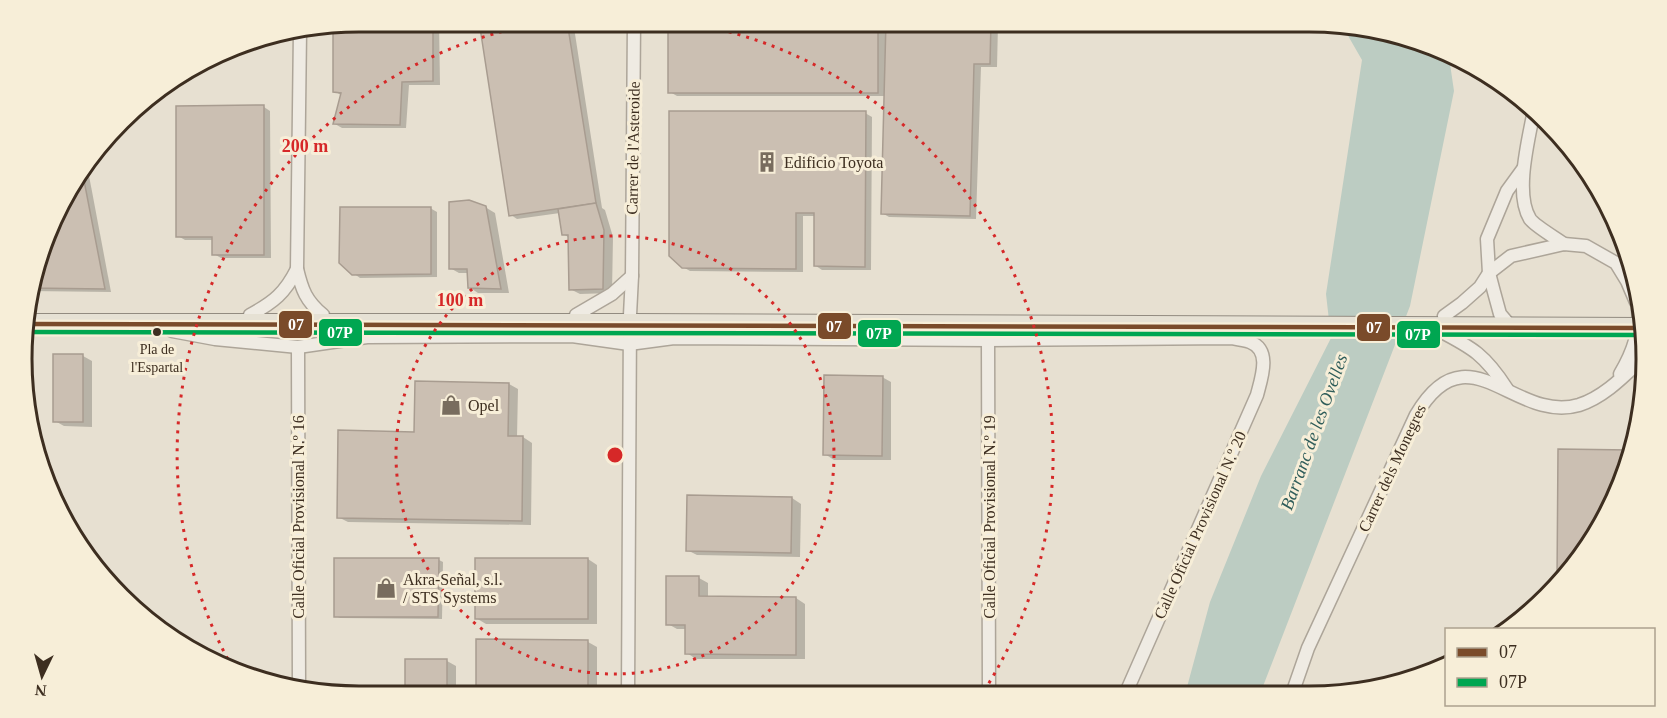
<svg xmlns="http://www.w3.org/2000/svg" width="1667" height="718" font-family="Georgia,serif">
<rect width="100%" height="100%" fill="#e7e0d1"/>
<polygon fill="#bcccc2" points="1343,27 1417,39 1449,57 1454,91 1410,306 1260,694 1187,695 1187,687 1210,602 1261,476 1331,338 1326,294 1362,60"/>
<g fill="#0003">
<polygon points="359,21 439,21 440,85 409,85 406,128 342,128 335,124 342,96 335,91"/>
<polygon points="480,21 573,21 602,208 605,210 613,237 612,293 580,294 570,289 570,238 563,234 560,213 517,219 511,215"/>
<polygon points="888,21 992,21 998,25 997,67 981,67 976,219 889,217 882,213 886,96 677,96 670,92 878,22 888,27"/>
<polygon points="264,107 270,111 271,258 221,258 214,254 214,240 185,240 178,236"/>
<polygon points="865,113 872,117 871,270 822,270 816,266 816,216 803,216 803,272 690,271 683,267"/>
<polygon points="87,165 111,292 29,291 66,190"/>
<polygon points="485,207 495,213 509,293 478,293 469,287 469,273 459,273 450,268"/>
<polygon points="430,208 437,212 437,277 360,278 353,273"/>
<polygon points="83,356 92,361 92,427 64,426 55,421"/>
<polygon points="882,377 891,382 891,460 834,460 825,454"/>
<polygon points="509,384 518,389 517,437 523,437 532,443 531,525 348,522 338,517 415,433"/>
<polygon points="792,498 801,504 800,557 697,555 687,550"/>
<polygon points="588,559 597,565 597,624 486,624 476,618"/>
<polygon points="439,560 443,562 442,619 340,618 335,616"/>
<polygon points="699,578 708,583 708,598 796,598 805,604 805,659 696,659 687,653 687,629 677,629 668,624"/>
<polygon points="478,641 588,642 597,647 597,696 477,697"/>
<polygon points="447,661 456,666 456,697 407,697"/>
</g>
<g fill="#cbbfb2" stroke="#a89c90" stroke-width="1.5">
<polygon points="359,21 433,21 433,81 402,82 400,125 333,124 341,93 333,92 333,25"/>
<polygon points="479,21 567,21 596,203 509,216"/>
<rect x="668" y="21" width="210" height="72"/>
<polygon points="886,21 991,21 990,64 974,64 970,216 881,214"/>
<polygon points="264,105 264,255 212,255 212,237 176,237 176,106"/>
<polygon points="669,111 866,111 865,267 814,266 814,213 796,213 796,269 682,268 669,256"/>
<polygon points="82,170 105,289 30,288 66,190"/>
<polygon points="469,200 486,206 501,289 468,288 467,269 449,269 449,202"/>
<polygon points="596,203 604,230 603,289 569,290 568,235 562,235 558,209"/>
<polygon points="340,207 431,207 431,274 352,275 339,263"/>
<rect x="53" y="354" width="30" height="68"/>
<polygon points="824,375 883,376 882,456 823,455"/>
<polygon points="415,381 509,383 508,436 523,436 522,521 337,518 338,430 414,432"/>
<polygon points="1558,449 1630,450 1628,468 1589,547 1557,581"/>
<polygon points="687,495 792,497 791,553 686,551"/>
<polygon points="334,558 439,558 438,617 334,617"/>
<rect x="475" y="558" width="113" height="61"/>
<polygon points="666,576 699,576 699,596 796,597 796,655 685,654 685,625 666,625"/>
<polygon points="476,639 588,640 588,696 476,697"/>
<rect x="405" y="659" width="42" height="38"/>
</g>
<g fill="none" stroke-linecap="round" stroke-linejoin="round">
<g stroke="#ada599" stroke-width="15">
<g id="minor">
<path d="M300,31L297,269C302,290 306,301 323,315"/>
<path d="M1534,110C1529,138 1514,193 1530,219C1535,226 1556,238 1564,244"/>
<path d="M250,315C274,302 285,293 297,269"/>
<polyline points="576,315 612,294 632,276"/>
<polyline points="1444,316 1462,303 1480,287 1489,273 1511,256 1564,244 1586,246 1616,263 1627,281 1636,302"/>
<polyline points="1512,328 1500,314 1494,292 1489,273 1487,239 1507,191 1523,169"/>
<path d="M1438,330C1473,348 1485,355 1507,389"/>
<path d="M172,331L215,339L298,347L367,337L572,336L629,344L674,338L988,340L1231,338C1237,339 1244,340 1250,342C1272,350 1261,379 1257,395L1125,695"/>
<polyline points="988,340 989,695"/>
<polyline points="298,347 299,687"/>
<path d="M1620,374C1632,354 1641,332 1638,308"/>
<path d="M1292,694L1308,648L1416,415C1468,326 1514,424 1579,405C1604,397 1624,376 1642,359"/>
<polyline points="628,696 630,315 632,276 634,21"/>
</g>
</g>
<g stroke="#928b80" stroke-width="22">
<polyline id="primary" points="26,324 630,324 1643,328"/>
</g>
<use href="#minor" stroke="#efebe3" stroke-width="12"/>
<use href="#primary" stroke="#e6e1d4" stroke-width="20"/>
<g stroke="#f7eed8" stroke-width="9">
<polyline id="bus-1" points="26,324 1643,328"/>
</g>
<g stroke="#f7eed8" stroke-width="9">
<polyline id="bus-2" points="26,332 1643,335"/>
</g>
<use href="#bus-1" stroke="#7a4b2a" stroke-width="4.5"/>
<use href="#bus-2" stroke="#00a651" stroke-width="4.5"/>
</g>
<g fill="none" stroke="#d62828" stroke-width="3" stroke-dasharray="3 6">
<circle cx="615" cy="455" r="219"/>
<path d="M232 667A438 438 0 0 1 554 21M676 21A438 438 0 0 1 982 694"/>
</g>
<defs>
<g id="building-bare" transform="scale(1.62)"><path d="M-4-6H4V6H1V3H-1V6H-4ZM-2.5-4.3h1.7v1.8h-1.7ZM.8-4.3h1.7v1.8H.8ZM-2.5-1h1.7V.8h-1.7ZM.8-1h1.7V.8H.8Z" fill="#786c5e" stroke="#f7eed8" stroke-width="2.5" paint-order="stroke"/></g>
<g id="shop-bare" transform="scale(1.62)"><path d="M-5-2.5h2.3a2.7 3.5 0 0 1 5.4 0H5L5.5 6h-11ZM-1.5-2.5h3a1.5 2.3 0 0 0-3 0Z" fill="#786c5e" stroke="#f7eed8" stroke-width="2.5" paint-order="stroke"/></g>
</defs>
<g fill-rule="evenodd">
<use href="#building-bare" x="767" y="162"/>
<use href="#shop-bare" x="451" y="405"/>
<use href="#shop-bare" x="386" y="588"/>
</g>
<circle fill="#3d2e20" stroke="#f7eed8" stroke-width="2" cx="157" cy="332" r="5"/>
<g text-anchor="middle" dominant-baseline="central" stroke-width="6" stroke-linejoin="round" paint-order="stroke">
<g font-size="14" fill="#3d2e20" stroke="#f7eed8">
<text x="157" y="349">Pla de<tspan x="157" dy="18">l'Espartal</tspan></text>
</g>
<g font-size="16" fill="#3d2e20" stroke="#f7eed8">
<text transform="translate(633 148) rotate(-89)">Carrer de l'Asteroide</text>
<text transform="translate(1392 468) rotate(-65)">Carrer dels Monegres</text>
<text transform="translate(298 517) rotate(-90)">Calle Oficial Provisional N.º 16</text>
<text transform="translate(989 517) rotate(-90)">Calle Oficial Provisional N.º 19</text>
<text transform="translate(1200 525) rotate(-66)">Calle Oficial Provisional N.º 20</text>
</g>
<g font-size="16" fill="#3d2e20" stroke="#f7eed8" text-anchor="start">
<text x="784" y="162">Edificio Toyota</text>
<text x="468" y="405">Opel</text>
<text x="403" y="579">Akra-Señal, s.l.<tspan x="403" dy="18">/ STS Systems</tspan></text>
</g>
<g font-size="18" font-style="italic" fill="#2f5d5a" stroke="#f7eed8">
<text transform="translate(1314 432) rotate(-70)">Barranc de les Ovelles</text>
</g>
</g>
<path d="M0 0H1667V718H0ZM359 32H1309A327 327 0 0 1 1636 359V359A327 327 0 0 1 1309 686H359A327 327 0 0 1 32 359V359A327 327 0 0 1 359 32Z" fill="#f7eed8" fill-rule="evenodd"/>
<path fill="none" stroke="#3d2e20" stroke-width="3" d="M359 32H1309A327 327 0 0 1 1636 359V359A327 327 0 0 1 1309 686H359A327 327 0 0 1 32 359V359A327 327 0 0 1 359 32Z"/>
<circle cx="615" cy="455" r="9" fill="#d62828" stroke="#f7eed8" stroke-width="3"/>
<g font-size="18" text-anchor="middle" font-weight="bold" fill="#d62828" stroke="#f7eed8" stroke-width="6" stroke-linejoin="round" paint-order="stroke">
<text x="305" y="152">200 m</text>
<text x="460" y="306">100 m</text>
</g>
<g stroke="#f7eed8" stroke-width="2">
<rect x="278" y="310" width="35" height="29" rx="6" fill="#7a4b2a"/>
<rect x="817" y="312" width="35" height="28" rx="6" fill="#7a4b2a"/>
<rect x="1356" y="313" width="35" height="29" rx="6" fill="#7a4b2a"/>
<rect x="318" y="318" width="45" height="29" rx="6" fill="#00a651"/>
<rect x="857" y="319" width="45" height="29" rx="6" fill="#00a651"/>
<rect x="1396" y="320" width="45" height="29" rx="6" fill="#00a651"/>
</g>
<g font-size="16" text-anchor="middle" font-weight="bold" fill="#fff">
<text x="296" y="330">07</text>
<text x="834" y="332">07</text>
<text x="1374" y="333">07</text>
<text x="340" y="338">07P</text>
<text x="879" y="339">07P</text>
<text x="1418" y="340">07P</text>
</g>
<rect x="1445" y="628" width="210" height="78" fill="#f7eed8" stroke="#ada18e" stroke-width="1.5"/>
<rect x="1457" y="648" width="30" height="9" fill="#7a4b2a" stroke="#ada18e" stroke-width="1.5"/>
<text x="1499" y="658" font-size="18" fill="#3d2e20">07</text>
<rect x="1457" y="678" width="30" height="9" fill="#00a651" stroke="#ada18e" stroke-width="1.5"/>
<text x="1499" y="688" font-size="18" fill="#3d2e20">07P</text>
<g transform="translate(42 676) rotate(185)" stroke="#f7eed8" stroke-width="4.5" paint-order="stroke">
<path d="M0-4.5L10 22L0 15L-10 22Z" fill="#3d2e20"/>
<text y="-9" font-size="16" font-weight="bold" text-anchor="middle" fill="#3d2e20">N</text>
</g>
</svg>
